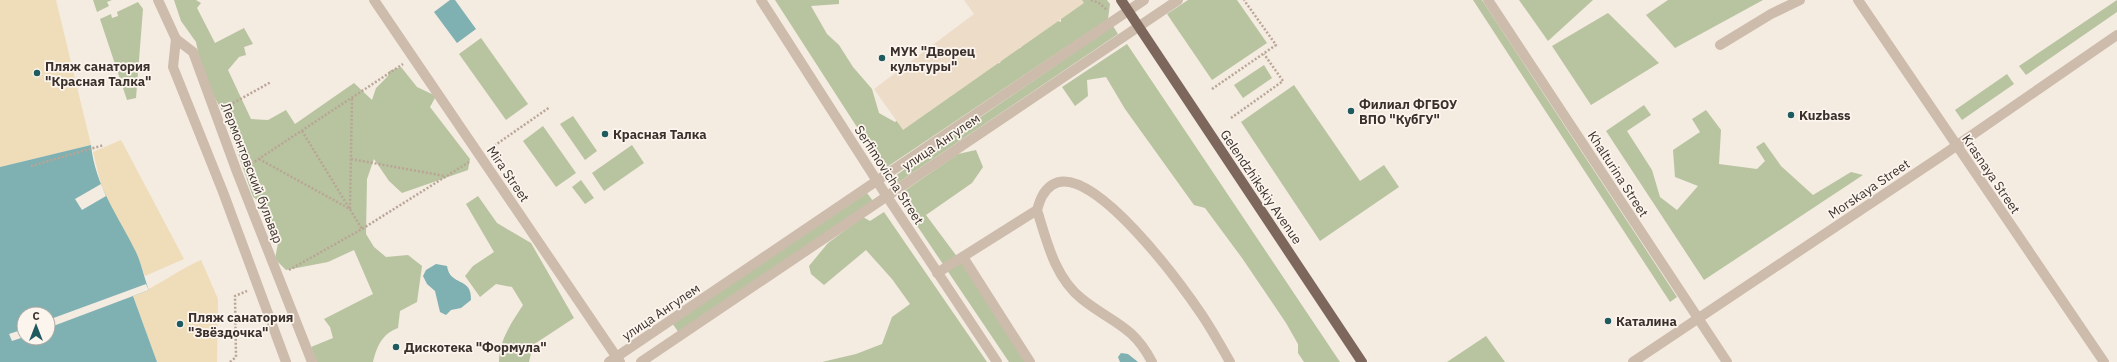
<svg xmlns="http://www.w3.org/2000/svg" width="2117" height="362" font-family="'IBM Plex Sans',sans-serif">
<rect width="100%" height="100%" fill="#f4ebe1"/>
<g fill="#b8c4a0">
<polygon points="93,0 112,0 107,2 109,6 97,12"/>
<path d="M174,0H196L201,3L197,8L215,43L244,28L253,44L244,47L246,55L239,57L228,70L251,119L268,120L286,110L295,124L354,83L372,100L376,88L388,76L389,71L401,67L417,87L436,96L430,107L470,159L468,170L402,193L389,181L374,159L367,179L366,234L374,247L386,257L408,255L422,266L417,302L400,311L398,328C382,334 377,346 373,362H317L311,347L333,338L330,327L324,319L373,294L354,250L328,262L286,270L275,259L278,243L262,203L253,197L225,116L203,77L196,42L181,21Z"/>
<polygon points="775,0 839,0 839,4 811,6 827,34 839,45 853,67 872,89 879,113 895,122 942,91 953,95 966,67 1000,63 1006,49 1021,48 1016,32 1038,14 1061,22 1061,14 1070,0 1107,0 1110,4 1108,19 884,169"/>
<polygon points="1188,0 1237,0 1267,43 1212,80 1167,14"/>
<polygon points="1473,0 1482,0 1677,297 1670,302"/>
<polygon points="1519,0 1593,0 1548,41"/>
<polygon points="1668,0 1763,0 1675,48 1646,15"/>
<polygon points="2117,0 2117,12 2026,75 2019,66"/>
<polygon points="138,2 143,9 136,98 127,100 100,19 111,14 112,18 118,16 117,12"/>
<polygon points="1608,13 1659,63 1591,105 1552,46"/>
<polygon points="1113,26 1118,34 896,184 892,178"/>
<polygon points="481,38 528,104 506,120 459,54"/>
<polygon points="1127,44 1340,362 1304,362 1298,353 1298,344 1286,323 1242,258 1205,208 1194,205 1125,109 1106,77 1087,80 1088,96 1075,106 1062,87"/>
<polygon points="1264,65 1272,78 1243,98 1234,85"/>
<polygon points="2007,74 2014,84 1962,120 1955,110"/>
<polygon points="1294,85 1360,181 1384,165 1399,187 1320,241 1241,122"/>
<polygon points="1644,105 1651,115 1627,131 1652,170 1660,197 1677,210 1698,186 1675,177 1673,150 1700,132 1692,119 1706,110 1721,130 1719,164 1757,169 1765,161 1756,147 1764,142 1781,166 1813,195 1851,172 1863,175 1704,280 1606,131"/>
<polygon points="573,116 597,151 585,160 560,124"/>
<polygon points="543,126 576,173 556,187 523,141"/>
<polygon points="632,145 644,163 604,191 592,173"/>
<polygon points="976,150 983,167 972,183 926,215 967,270 1028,362 1009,362 897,196 958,154"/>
<polygon points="581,180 594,198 585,204 572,187"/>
<polygon points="867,193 873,201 679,333 672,323"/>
<path d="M478,196L497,223L531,243L574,318L533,345L529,362H499C499,340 512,322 523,305L512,287L496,284L480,297L465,276L473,266L494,252L466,204Z"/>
<polygon points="884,212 987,362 822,362 856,354 882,344 892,317 910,304 892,279 866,250 824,285 811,274 809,266 828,243 863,217 870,221"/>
<polygon points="1486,336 1505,362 1447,362"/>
</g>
<g fill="#efdcb8">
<polygon points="0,0 56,0 91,145 0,167"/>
<polygon points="121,140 184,259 145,276 137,254 112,211 101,184 93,152"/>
<path d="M201,260L218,299L217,362H157L133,296C159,286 176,271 201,260Z"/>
</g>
<polygon fill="#ecdcc8" points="964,0 1082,0 1084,3 903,130 874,89 974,14"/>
<g fill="#7fb0b2" fill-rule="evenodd">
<polygon points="450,0 455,0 476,29 457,43 434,12"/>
<path d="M91,145C95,186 119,217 136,252C142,265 144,278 149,290L133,296L157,362H0V167ZM24,314H48V338H24Z"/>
<path d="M436,264L447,266C450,287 472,276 471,300L461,308L451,310L446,315L440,312L435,291L427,284L423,276L426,270Z"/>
<polygon points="1121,353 1128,354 1138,362 1120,362 1118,357"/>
</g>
<g fill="#f4ebe1">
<polygon points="101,184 106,196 82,210 75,199"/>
<polygon points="146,284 149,290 48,328 48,320"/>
<polygon points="24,329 24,337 12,341 9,334"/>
</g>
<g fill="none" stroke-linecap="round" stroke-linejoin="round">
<g stroke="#b9a596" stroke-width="2.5" stroke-dasharray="2 2" stroke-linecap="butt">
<polyline points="1091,0 1099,3 1107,10"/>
<polyline points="1212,89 1276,45 1244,0"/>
<polyline points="226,107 271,82"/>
<polyline points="1231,118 1283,81 1264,54"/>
<polyline points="302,131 362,229"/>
<polyline points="491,148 550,107"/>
<polyline points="259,159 350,209 352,97"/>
<polyline points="351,159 445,176"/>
<polyline points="31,166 104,145"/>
<polyline points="248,166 403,64"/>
<polyline points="289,270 362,229 469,162"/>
<polyline points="230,362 236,357 235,296 247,291"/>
</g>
<g stroke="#cdbbac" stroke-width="10">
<polyline points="158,0 176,39 193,52 237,172 312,362"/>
<polyline points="374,0 620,362"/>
<polyline points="761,0 886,195 997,362"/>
<polyline points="1488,0 1727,362"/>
<polyline points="1858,0 2104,362"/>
<polyline points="176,39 173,67 223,192 286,362"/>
<polyline points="1720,45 1771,14 1800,0"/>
<path d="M1037,210C1047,242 1055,278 1082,299C1112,323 1133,325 1152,362"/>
<polyline points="963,257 1030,362"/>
<path d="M937,273L1037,210C1040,200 1043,191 1052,185C1091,159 1183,287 1202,315C1212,330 1221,346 1230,362"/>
<polyline points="609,362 1144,0"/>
<polyline points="641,362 1178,0"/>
<polyline points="1633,362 1943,155 2117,35"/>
</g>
<polyline stroke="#7d675c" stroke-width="10" points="1121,0 1362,362"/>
</g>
<g fill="#1f5a5e" stroke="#fbf5ee" stroke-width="1.5">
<circle cx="882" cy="58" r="4"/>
<circle cx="37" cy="73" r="4"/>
<circle cx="1351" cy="111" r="4"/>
<circle cx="1791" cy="115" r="4"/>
<circle cx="605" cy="134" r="4"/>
<circle cx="1608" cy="321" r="4"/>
<circle cx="180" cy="324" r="4"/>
<circle cx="396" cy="347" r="4"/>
</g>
<g text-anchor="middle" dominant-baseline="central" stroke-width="3.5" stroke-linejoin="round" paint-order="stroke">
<g font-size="13" font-weight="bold" fill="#3b302b" stroke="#fbf5ee" text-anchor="start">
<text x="890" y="51">МУК "Дворец<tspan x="890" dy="15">культуры"</tspan></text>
<text x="45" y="66">Пляж санатория<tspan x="45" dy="15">"Красная Талка"</tspan></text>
<text x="1359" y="104">Филиал ФГБОУ<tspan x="1359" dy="15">ВПО "КубГУ"</tspan></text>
<text x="1799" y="115">Kuzbass</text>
<text x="613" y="134">Красная Талка</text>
<text x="188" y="317">Пляж санатория<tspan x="188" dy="15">"Звёздочка"</tspan></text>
<text x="1616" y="321">Каталина</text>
<text x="404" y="347">Дискотека "Формула"</text>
</g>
<g font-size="13" fill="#3b302b" stroke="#fbf5ee">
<text transform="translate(941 142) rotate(-34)">улица Ангулем</text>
<text transform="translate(252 173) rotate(69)">Лермонтовский бульвар</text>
<text transform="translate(508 174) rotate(56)">Mira Street</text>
<text transform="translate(1618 174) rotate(57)">Khalturina Street</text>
<text transform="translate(1991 174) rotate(56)">Krasnaya Street</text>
<text transform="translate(889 175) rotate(57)">Serfimovicha Street</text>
<text transform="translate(1261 187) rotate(56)">Gelendzhikskiy Avenue</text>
<text transform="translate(1869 189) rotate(-34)">Morskaya Street</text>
<text transform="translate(661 312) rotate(-34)">улица Ангулем</text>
</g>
</g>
<g transform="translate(36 326)"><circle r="19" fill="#fbf5ee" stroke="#aea6a0"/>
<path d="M0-3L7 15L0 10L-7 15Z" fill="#1f5a5e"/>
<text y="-6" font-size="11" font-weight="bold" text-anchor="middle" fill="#3b302b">С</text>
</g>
</svg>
